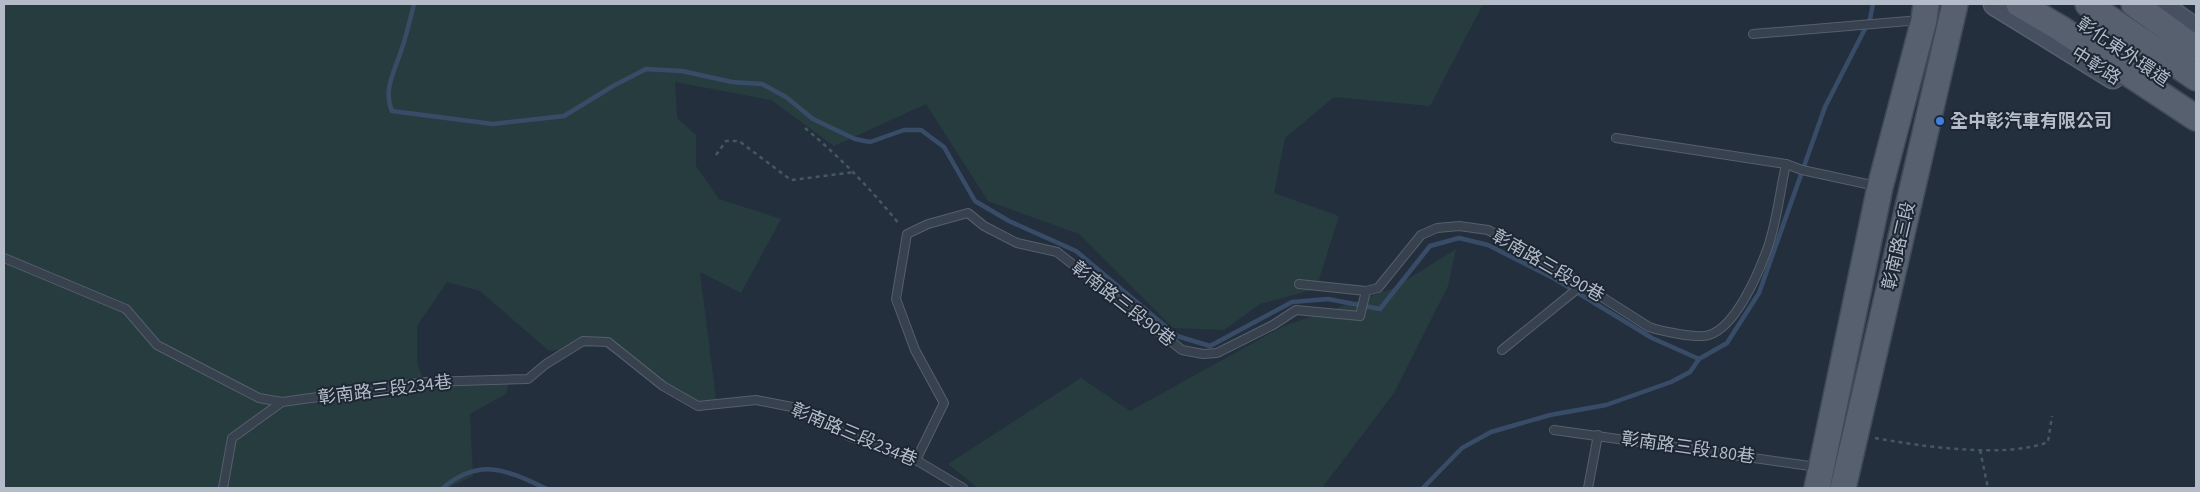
<svg xmlns="http://www.w3.org/2000/svg" width="2200" height="492" font-family="'Source Sans 3','Noto Sans TC',sans-serif">
<rect width="100%" height="100%" fill="#242f3e"/>
<g fill="#263c3f">
<polygon points="4,4 1483,4 1430,106 1334,97 1285,138 1274,193 1339,216 1316,289 1260,304 1224,330 1173,328 1079,234 988,201 926,104 834,146 771,100 675,82 677,118 696,135 696,166 719,199 781,219 741,293 700,272 717,407 700,408 602,346 549,351 480,291 447,282 417,326 417,363 425,384 509,381 506,394 470,414 473,476 448,488 4,488"/>
<polygon points="1456,249 1448,286 1394,393 1322,488 978,488 948,464 1081,378 1130,411 1284,326 1394,288"/>
</g>
<g fill="none" stroke-linecap="round" stroke-linejoin="round">
<g stroke="#394c67" stroke-width="4.5">
<path d="M414,4C410,20 406,38 400,54C394,72 383,91 392,111L493,124L564,116L613,86L646,69L682,71L732,82L762,84L786,97L813,119L855,139L870,142L904,130H921L944,147L975,201L1009,221L1076,251L1177,336L1210,346L1292,302L1328,299L1380,309L1430,246L1459,238L1488,245L1555,279L1652,338L1699,359L1727,343L1759,293L1825,107L1870,19L1873,4"/>
<path d="M443,488C480,457 506,470 545,488"/>
<polyline points="1423,488 1462,448 1491,432 1550,415 1606,405 1671,382 1690,372 1699,359"/>
</g>
<g stroke="#565f6c" stroke-width="10">
<g id="lane">
<polyline points="1753,34 1920,20"/>
<polyline points="1616,138 1786,164 1802,170 1876,186"/>
<polyline points="4,258 126,309 157,345 259,398 282,402 426,382 528,379 546,364 583,341 608,342 663,386 698,406 756,400 792,407 851,437 916,460 963,488"/>
<polyline points="1299,284 1366,291"/>
<polyline points="1502,350 1582,285"/>
<polyline points="1554,430 1817,467"/>
<path d="M916,460L944,403L915,350L896,299L907,234L928,224L968,213L984,226L1017,243L1057,252L1182,350L1203,354L1217,353L1273,325L1296,310L1360,316L1366,291L1378,288L1421,235L1437,228L1459,226L1488,230L1545,261L1649,327C1661,331 1697,339 1709,335C1736,327 1759,272 1768,247C1777,221 1780,191 1786,164"/>
<polyline points="223,488 232,438 282,402"/>
<polyline points="1588,488 1598,435"/>
</g>
</g>
<g stroke="#565f6c" stroke-width="25">
<g id="secondary">
<polyline points="1995,4 2113,77"/>
<polyline points="2159,4 2196,30"/>
</g>
</g>
<g stroke="#414a57" stroke-width="28">
<g id="primary">
<polyline points="2019,4 2060,28 2196,118"/>
<polyline points="2088,4 2196,78"/>
<polyline points="2134,4 2196,49"/>
<polyline points="1817,488 1880,187 1924,20 1926,4"/>
<polyline points="1843,488 1955,4"/>
</g>
</g>
<g stroke="#44595c" stroke-width="2.5" stroke-dasharray="4 4" stroke-linecap="butt">
<path d="M805,128C842,159 869,187 900,225"/>
<polyline points="716,155 726,141 739,141 791,180 855,172"/>
<path d="M1875,438C1919,446 2006,459 2048,442L2052,416"/>
<polyline points="1980,450 1988,488"/>
</g>
<use href="#lane" stroke="#38414e" stroke-width="8"/>
<use href="#secondary" stroke="#465061" stroke-width="22"/>
<use href="#primary" stroke="#56606e" stroke-width="25"/>
</g>
<circle fill="#3f7fe0" stroke="#1d2633" stroke-width="2" cx="1940" cy="121" r="5"/>
<g text-anchor="middle" dominant-baseline="central" stroke-width="4" stroke-linejoin="round" paint-order="stroke">
<g font-size="18" fill="#b4bcc9" stroke="#1d2633">
<text transform="translate(2123 52) rotate(34)">彰化東外環道</text>
<text transform="translate(2096 66) rotate(32)">中彰路</text>
<text transform="translate(1899 246) rotate(-77)">彰南路三段</text>
<text transform="translate(1548 266) rotate(30)">彰南路三段90巷</text>
<text transform="translate(1123 304) rotate(38)">彰南路三段90巷</text>
<text transform="translate(385 390) rotate(-7)">彰南路三段234巷</text>
<text transform="translate(854 435) rotate(23)">彰南路三段234巷</text>
<text transform="translate(1688 448) rotate(8)">彰南路三段180巷</text>
</g>
<g font-size="18" font-weight="bold" fill="#b4bcc9" stroke="#1d2633" text-anchor="start">
<text x="1950" y="121">全中彰汽車有限公司</text>
</g>
</g>
<rect width="2200" height="492" fill="none" stroke="#b4bcc9" stroke-width="10"/>
</svg>
